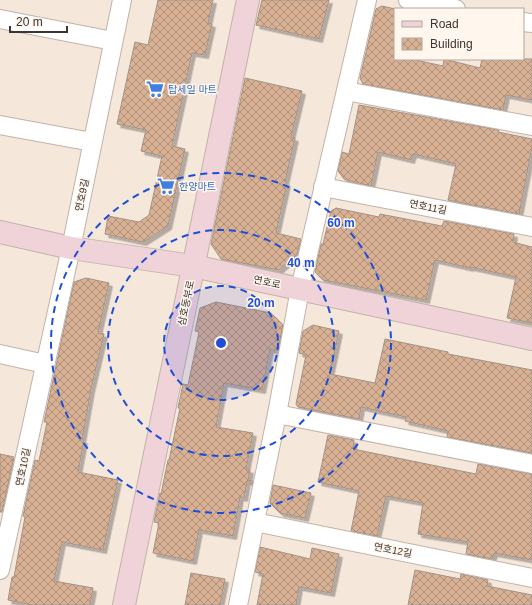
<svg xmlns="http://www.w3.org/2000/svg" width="532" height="605" font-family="Arial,'Noto Sans KR',sans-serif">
<defs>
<pattern id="building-cross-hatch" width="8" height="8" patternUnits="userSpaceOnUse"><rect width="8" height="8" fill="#d8b094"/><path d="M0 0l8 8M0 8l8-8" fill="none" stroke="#b09079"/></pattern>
<filter id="shadow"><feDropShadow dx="3.5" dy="3.5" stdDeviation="0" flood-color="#0004"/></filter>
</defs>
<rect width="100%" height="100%" fill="#f6e7db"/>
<g fill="url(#building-cross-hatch)" stroke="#a19389" filter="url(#shadow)">
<polygon points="158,0 213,0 208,23 212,24 205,55 192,53 172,146 185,149 168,226 143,242 105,234 108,216 139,222 149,215 162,156 141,151 146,130 117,124 135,42 148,45"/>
<polygon points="262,0 329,0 319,39 256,25"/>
<polygon points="382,6 395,9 395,59 411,59 443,66 444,59 480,68 482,59 532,59 532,100 506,95 503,110 363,84 360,78 376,9"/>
<polygon points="245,78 302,91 291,137 295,138 285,182 287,183 276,233 301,239 297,254 279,270 221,259 211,244"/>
<polygon points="359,105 499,130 498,132 532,139 532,147 519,214 448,200 456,164 413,154 411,160 378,152 371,186 344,179 338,171 342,152 349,154"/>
<polygon points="336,208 379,217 380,214 442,226 444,221 514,234 513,242 532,247 532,323 507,318 516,277 470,267 470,268 435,260 426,300 323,280 315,272 321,244 323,244 331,211"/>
<polygon points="86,278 109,283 98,333 104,334 91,389 82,440 84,440 78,472 118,480 103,550 62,542 54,581 93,588 90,605 32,605 8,600 12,577 14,577 25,517 23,516 35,460 39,461 47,422 44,422 74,282"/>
<polygon points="216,302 271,313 283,325 278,349 277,351 270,349 262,390 224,383 216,427 253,433 246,469 250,470 248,480 253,481 252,485 247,481 244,498 240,497 233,536 199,530 193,561 153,553 159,523 154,522 160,493 161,494 168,460 169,460 180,408 178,408 183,384 188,385 199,332 195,331 200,308"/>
<polygon points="313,325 339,331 330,374 375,383 385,339 448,352 448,354 532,370 532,453 447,437 448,431 405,421 406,417 361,407 359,419 298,407 296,404 306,355 299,353 303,331"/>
<polygon points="328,435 354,440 353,449 476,474 478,464 532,474 532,560 494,553 492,559 466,554 468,542 418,534 423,503 386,496 377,536 351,531 359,491 318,482"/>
<polygon points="0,454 14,457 2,512 0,512"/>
<polygon points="273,485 311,493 305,518 280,513 270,503"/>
<polygon points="260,547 310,559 312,548 339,554 331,593 299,587 296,605 257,605 263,574 255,572"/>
<polygon points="415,570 460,579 461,574 488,580 487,586 532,595 532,605 408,605"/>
<polygon points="191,573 225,579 220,605 185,605"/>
</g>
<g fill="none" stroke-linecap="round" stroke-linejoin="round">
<g stroke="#c2b3a8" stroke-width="20">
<g id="street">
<polyline points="408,0 456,9"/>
<polyline points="0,19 113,41"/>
<polyline points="523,22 532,23"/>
<polyline points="346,91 532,126"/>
<polyline points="0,125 92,142"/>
<polyline points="323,187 532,227"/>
<polyline points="0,354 45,364"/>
<polyline points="277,414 532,464"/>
<polyline points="255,522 532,578"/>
<polyline points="0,570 71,248 122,0"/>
<polyline points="238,605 277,414 300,289 367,0"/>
</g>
</g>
<g stroke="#c2b3a8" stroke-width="24">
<g id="secondary">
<polyline points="0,232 71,248 193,266 532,339"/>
<polyline points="124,605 248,0"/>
</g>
</g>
<use href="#street" stroke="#fff" stroke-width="18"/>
<use href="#secondary" stroke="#f0d2d9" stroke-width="22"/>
</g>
<circle cx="221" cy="343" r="57" fill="#1d4ed8" fill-opacity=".12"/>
<g fill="none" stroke="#1d4ed8" stroke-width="2" stroke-dasharray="7 5">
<circle cx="221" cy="343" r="57"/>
<circle cx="221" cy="343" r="113"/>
<circle cx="221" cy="343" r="170"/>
</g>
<defs>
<g id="supermarket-bare" transform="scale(1.38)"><path d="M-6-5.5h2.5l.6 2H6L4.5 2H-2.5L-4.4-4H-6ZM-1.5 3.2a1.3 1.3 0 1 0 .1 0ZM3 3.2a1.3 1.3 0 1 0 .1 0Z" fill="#3f7fe0" stroke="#fff6ee" stroke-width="2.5" paint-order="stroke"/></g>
</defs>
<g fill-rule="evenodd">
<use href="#supermarket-bare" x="155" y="89"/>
<use href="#supermarket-bare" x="166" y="186"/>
</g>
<g text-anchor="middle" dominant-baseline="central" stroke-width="3" stroke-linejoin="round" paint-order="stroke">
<g font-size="10" fill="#366cbe" stroke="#fff6ee" text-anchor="start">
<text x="168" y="89">탑세일 마트</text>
<text x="179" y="186">한양마트</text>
</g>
<g font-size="10" fill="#3b3531" stroke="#fff6ee">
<text transform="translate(82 195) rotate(-78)">연호9길</text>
<text transform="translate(428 207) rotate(11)">연호11길</text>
<text transform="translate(267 282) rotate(12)">연호로</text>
<text transform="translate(186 303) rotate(-78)">삼호동부로</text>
<text transform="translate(23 467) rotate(-78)">연호10길</text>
<text transform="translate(393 550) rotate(11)">연호12길</text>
</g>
</g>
<circle cx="221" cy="343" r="6" fill="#1d4ed8" stroke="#fff6ee" stroke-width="2"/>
<g font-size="12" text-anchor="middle" font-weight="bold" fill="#1d4ed8" stroke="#fff6ee" stroke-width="3" stroke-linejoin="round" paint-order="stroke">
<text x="341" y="227">60 m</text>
<text x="301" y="267">40 m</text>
<text x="261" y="307">20 m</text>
</g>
<rect x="394" y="8" width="130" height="52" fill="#fff6ee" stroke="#b1a9a2"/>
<rect x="402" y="21" width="20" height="6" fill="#f0d2d9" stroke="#b1a9a2"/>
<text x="430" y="28" font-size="12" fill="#3b3531">Road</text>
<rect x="402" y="38" width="20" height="12" fill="url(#building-cross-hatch)" stroke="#b1a9a2"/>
<text x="430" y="48" font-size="12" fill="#3b3531">Building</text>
<path d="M10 26v6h57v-6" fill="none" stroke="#3b3531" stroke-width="2"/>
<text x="16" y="26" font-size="12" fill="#3b3531" stroke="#fff6ee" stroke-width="3" paint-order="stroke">20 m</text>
</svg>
